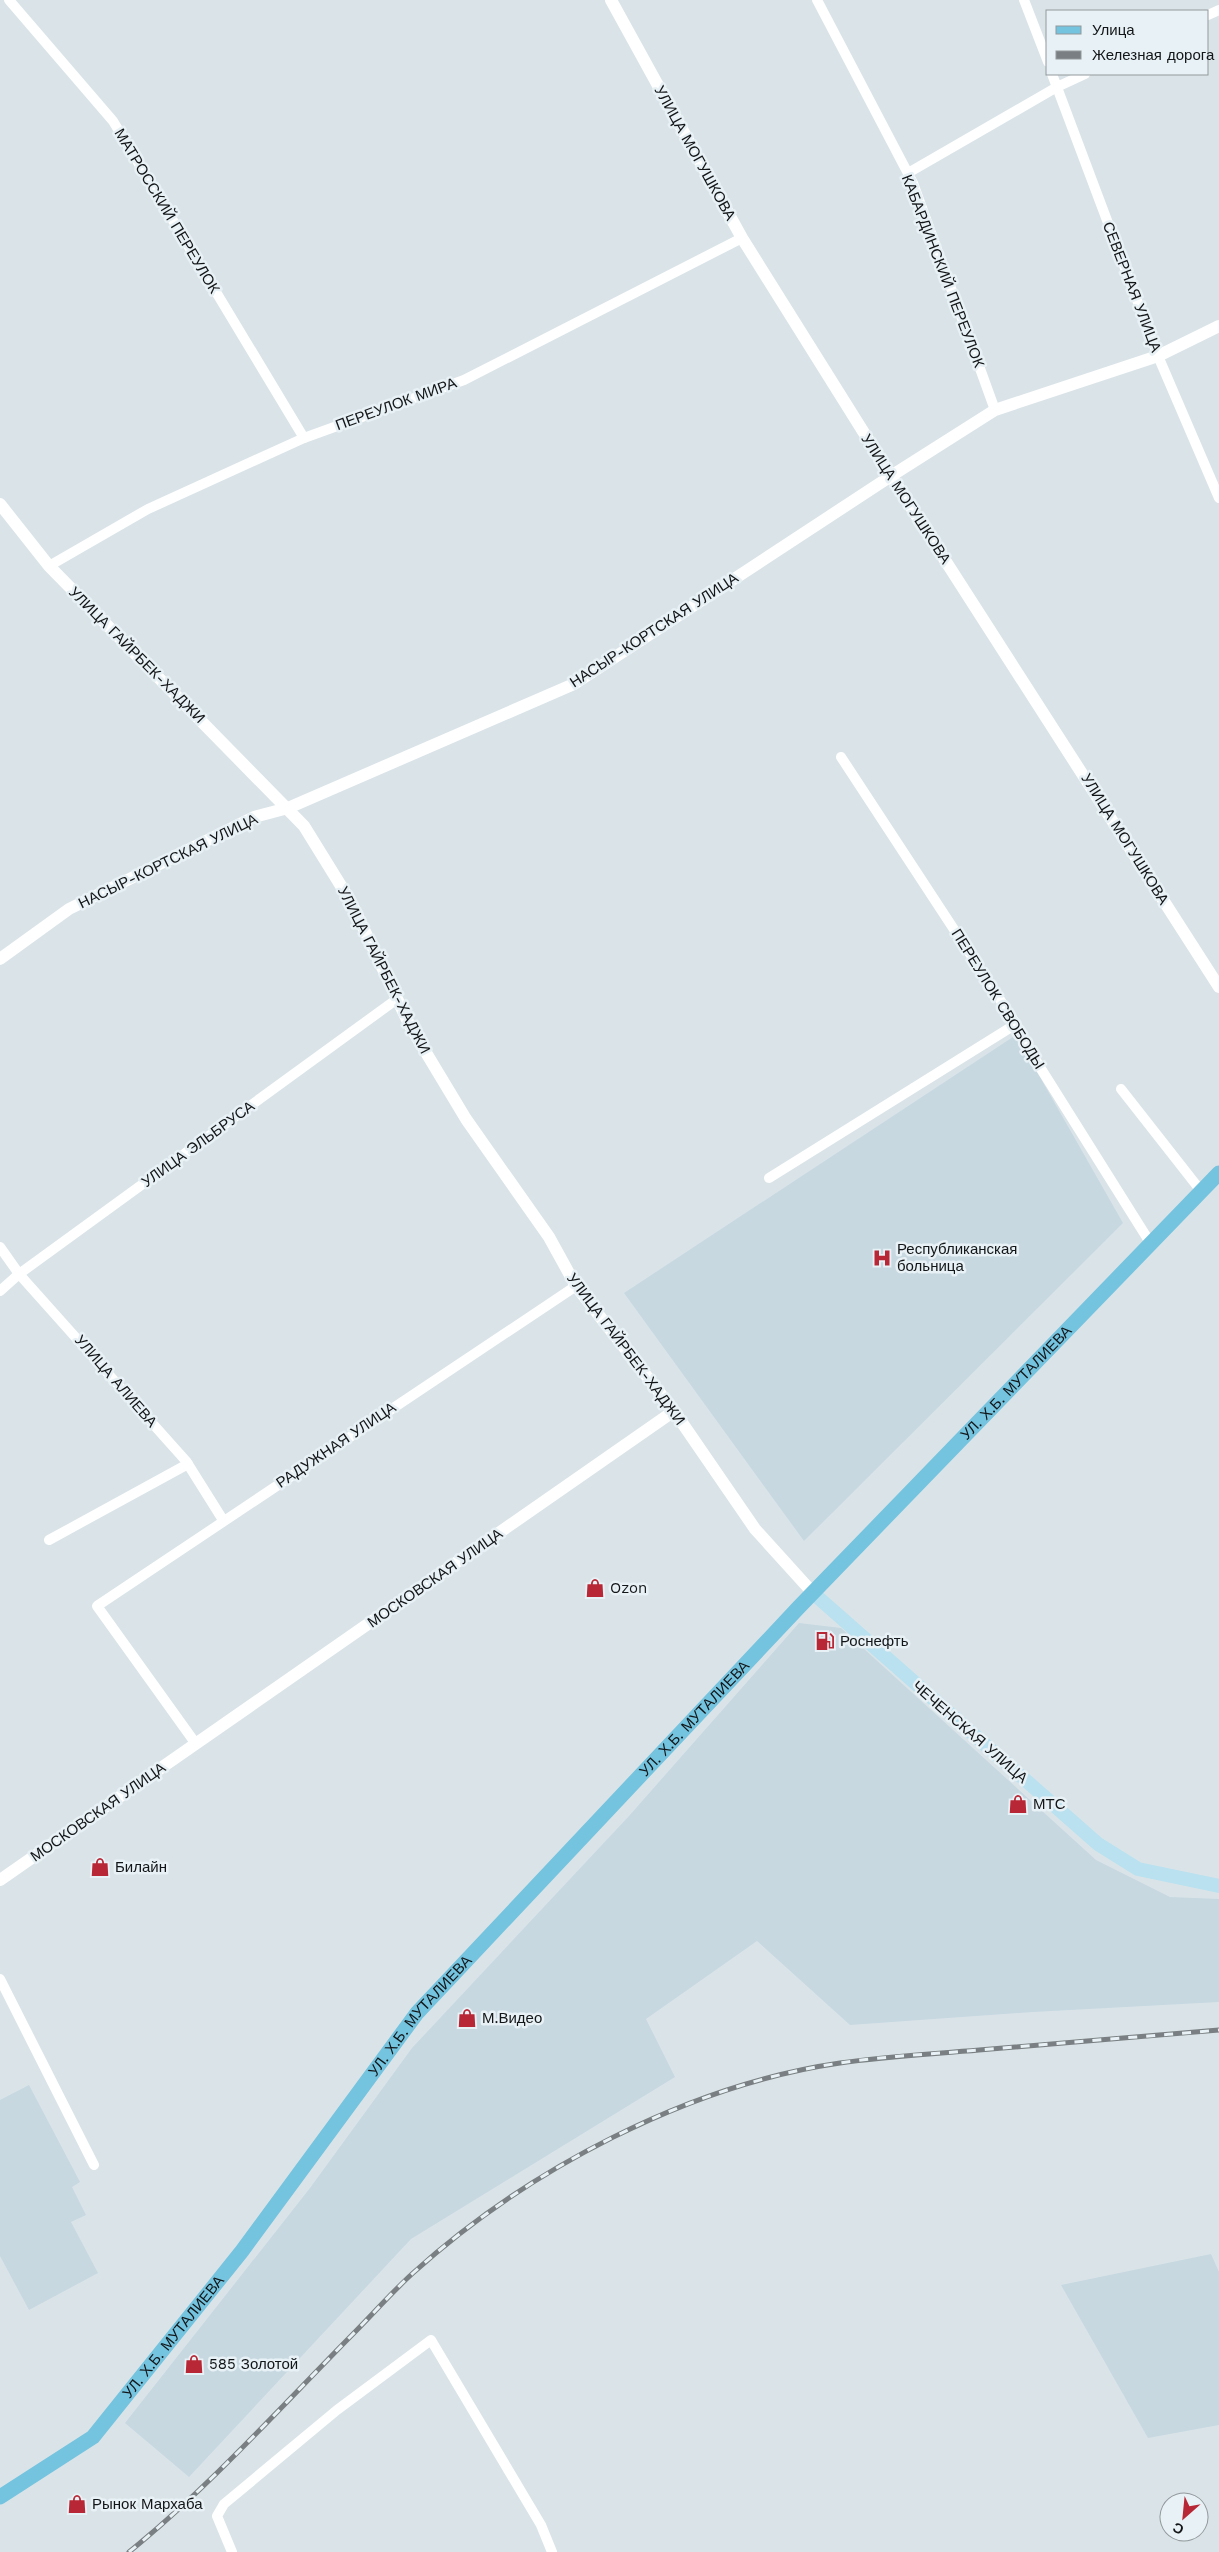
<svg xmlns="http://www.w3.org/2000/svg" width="1219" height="2552" font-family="'Work Sans',sans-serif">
<rect width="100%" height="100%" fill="#dae4e8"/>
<g fill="#c7d8e1">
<polygon points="1016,1035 1123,1223 804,1541 624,1293"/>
<polygon points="799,1623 841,1628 1096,1860 1170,1897 1219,1899 1219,2002 1033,2012 850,2025 757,1941 646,2019 675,2077 411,2239 189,2477 125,2423 310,2188 412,2048 629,1816"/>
<polygon points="29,2085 80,2182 72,2187 86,2215 71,2222 98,2273 29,2310 0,2256 0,2100"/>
<polygon points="1211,2254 1219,2272 1219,2425 1148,2438 1061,2285"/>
</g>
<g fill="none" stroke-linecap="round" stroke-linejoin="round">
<g stroke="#fff" stroke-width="10">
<polyline points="9,0 113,121 304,438"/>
<polyline points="817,0 913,183 995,410"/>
<polyline points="1024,0 1048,62"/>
<polyline points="1208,15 1219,10"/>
<polyline points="1052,74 1158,356 1219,498"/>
<polyline points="908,173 1057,87 1085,74"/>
<polyline points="49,566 148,509 304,438 464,380 742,238"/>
<polyline points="841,757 1016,1024 1038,1064 1151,1244"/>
<polyline points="1121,1089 1201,1191"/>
<polyline points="769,1178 1016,1024"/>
<polyline points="0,1247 19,1274 186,1461 223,1520"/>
<polyline points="0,1291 19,1274 397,999"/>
<polyline points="49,1540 188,1464"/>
<polyline points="196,1744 97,1606 576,1286"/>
<polyline points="0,1979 94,2165"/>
<polyline points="232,2552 217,2516 224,2504 337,2410 431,2340 541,2525 552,2552"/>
</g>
<g stroke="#fff" stroke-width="12">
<polyline points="611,0 742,238 891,476 1219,987"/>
<polyline points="0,504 49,566 304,826 351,902 410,1026 466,1119 549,1237 576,1286 674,1411 755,1529 813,1593"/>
<polyline points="0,959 69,909 254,817 288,808 574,684 891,476 995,410 1158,356 1219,326"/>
<polyline points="0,1880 674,1411"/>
</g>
<polyline stroke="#b9e1ef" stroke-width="14" points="813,1593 1098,1844 1138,1869 1219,1886"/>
<path stroke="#74c3df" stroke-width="15" id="s1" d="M0,2497L93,2437L242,2251L417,2013L799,1607L1219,1173"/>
<g stroke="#797f82" stroke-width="5">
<path id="rail" d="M129,2552C209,2487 279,2409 351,2336C372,2315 392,2292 413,2273C527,2170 688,2085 840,2063C886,2056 933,2054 979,2050C1059,2043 1139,2037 1219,2030"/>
</g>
<use href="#rail" stroke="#e8f1f5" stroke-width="3" stroke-dasharray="9" stroke-linecap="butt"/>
</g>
<defs>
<g id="hospital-bare" transform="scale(1.5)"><path d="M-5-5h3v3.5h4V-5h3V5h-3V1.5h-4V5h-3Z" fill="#b82735" stroke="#e8f1f5" stroke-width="2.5" paint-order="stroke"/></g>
<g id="shop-bare" transform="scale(1.5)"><path d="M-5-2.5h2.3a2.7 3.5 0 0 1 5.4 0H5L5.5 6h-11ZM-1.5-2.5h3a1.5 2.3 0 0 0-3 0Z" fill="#b82735" stroke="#e8f1f5" stroke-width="2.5" paint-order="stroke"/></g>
<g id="fuel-bare" transform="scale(1.5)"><path d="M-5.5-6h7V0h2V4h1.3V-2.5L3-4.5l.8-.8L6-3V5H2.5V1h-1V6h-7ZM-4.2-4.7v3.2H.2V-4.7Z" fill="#b82735" stroke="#e8f1f5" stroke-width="2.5" paint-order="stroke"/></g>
</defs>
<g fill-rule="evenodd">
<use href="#hospital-bare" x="882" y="1258"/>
<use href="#shop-bare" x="595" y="1588"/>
<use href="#fuel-bare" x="825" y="1641"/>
<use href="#shop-bare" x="1018" y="1804"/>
<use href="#shop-bare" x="100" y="1867"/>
<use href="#shop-bare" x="467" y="2018"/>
<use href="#shop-bare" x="194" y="2364"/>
<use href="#shop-bare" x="77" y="2504"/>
</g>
<g text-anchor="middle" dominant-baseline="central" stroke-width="5" stroke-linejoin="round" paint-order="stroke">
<g font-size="15" fill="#131618" stroke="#e8f1f5">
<text transform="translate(695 153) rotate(61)">УЛИЦА МОГУШКОВА</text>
<text transform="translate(167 211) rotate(59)">МАТРОССКИЙ ПЕРЕУЛОК</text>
<text transform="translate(943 271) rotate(69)">КАБАРДИНСКИЙ ПЕРЕУЛОК</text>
<text transform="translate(1132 287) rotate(69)">СЕВЕРНАЯ УЛИЦА</text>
<text transform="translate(396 404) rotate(-20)">ПЕРЕУЛОК МИРА</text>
<text transform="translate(906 499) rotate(57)">УЛИЦА МОГУШКОВА</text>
<text transform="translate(654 630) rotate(-33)">НАСЫР-КОРТСКАЯ УЛИЦА</text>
<text transform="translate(137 655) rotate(45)">УЛИЦА ГАЙРБЕК-ХАДЖИ</text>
<text transform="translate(1125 839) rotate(58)">УЛИЦА МОГУШКОВА</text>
<text transform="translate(168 861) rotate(-26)">НАСЫР-КОРТСКАЯ УЛИЦА</text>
<text transform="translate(384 970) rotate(63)">УЛИЦА ГАЙРБЕК-ХАДЖИ</text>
<text transform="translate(998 999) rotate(58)">ПЕРЕУЛОК СВОБОДЫ</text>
<text transform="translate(198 1144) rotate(-36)">УЛИЦА ЭЛЬБРУСА</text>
<text transform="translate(626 1349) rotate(53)">УЛИЦА ГАЙРБЕК-ХАДЖИ</text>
<text transform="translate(116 1381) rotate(49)">УЛИЦА АЛИЕВА</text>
<text stroke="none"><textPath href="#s1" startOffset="1514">УЛ. Х.Б. МУТАЛИЕВА</textPath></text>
<text transform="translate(336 1445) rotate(-34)">РАДУЖНАЯ УЛИЦА</text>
<text transform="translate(435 1578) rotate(-35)">МОСКОВСКАЯ УЛИЦА</text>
<text stroke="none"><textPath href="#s1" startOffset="1049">УЛ. Х.Б. МУТАЛИЕВА</textPath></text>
<text transform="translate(970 1732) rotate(41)">ЧЕЧЕНСКАЯ УЛИЦА</text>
<text transform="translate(98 1812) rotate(-35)">МОСКОВСКАЯ УЛИЦА</text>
<text stroke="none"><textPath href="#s1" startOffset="644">УЛ. Х.Б. МУТАЛИЕВА</textPath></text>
<text stroke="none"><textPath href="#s1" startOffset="239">УЛ. Х.Б. МУТАЛИЕВА</textPath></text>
</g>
<g font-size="15" fill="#131618" stroke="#e8f1f5" text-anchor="start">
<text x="897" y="1249">Республиканская<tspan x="897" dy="17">больница</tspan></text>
<text x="610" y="1588">Ozon</text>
<text x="840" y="1641">Роснефть</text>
<text x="1033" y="1804">МТС</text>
<text x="115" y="1867">Билайн</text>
<text x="482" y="2018">М.Видео</text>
<text x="209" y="2364">585 Золотой</text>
<text x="92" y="2504">Рынок Мархаба</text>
</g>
</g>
<rect x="1046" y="10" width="162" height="65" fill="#e8f1f5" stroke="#93999d"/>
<rect x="1056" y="26" width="25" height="8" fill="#74c3df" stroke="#93999d"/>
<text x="1092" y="35" font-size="15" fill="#131618">Улица</text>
<rect x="1056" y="51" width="25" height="8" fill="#797f82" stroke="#93999d"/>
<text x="1092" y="60" font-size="15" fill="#131618">Железная дорога</text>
<g transform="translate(1184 2517) rotate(207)"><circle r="24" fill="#e8f1f5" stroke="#93999d"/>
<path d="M0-4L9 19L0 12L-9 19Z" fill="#b82735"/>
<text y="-8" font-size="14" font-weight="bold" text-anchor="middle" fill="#131618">С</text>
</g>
</svg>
